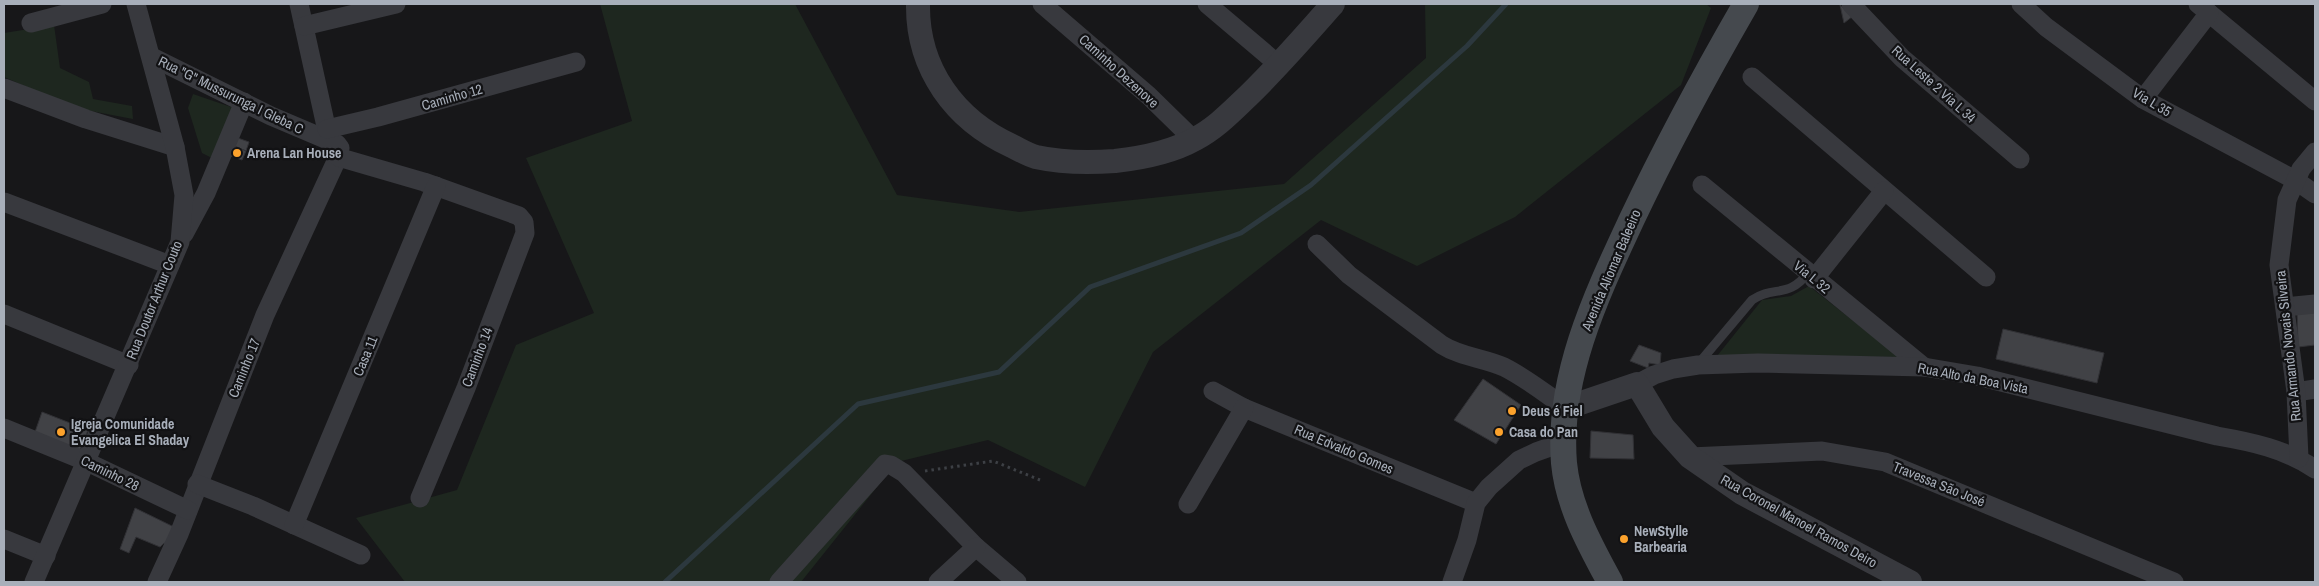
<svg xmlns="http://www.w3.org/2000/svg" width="2319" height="586" font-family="'Archivo Narrow',sans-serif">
<rect width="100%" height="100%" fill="#171719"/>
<g fill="#1e271f">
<polygon points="600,4 795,4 897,195 1019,212 1284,184 1426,58 1425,4 1706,4 1711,8 1681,85 1515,217 1417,266 1321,220 1153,352 1085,487 988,440 897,462 801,582 405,582 356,518 457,490 516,345 594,313 526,158 632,121"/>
<polygon points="54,25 60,68 89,82 93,99 132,106 133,119 75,108 4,77 4,33"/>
<polygon points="193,94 234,108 216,160 202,153 188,108"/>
<polygon points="1809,286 1899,357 1717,356 1762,300 1791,296"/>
</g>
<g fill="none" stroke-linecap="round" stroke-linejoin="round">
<polyline stroke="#2c383e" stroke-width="5" points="665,582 858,404 999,372 1090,287 1241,233 1311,185 1467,46 1506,4"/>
</g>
<g fill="#414246" stroke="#313135">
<polygon points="1840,5 1853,16 1844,23"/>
<polygon points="235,137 249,142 246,151 232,145"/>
<polygon points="232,145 246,151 242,160 228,155"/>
<polygon points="2315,308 2315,345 2298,347 2297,309"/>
<polygon points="2003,329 2104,353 2097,383 1996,359"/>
<polygon points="1639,345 1661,353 1660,365 1649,363 1648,368 1630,361"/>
<polygon points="1483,379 1521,405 1496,444 1454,420"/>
<polygon points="42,412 88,430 79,453 34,435"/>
<polygon points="1591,431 1633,435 1634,459 1590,458"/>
<polygon points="135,508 176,528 169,546 164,543 160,547 136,537 129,553 120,549"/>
</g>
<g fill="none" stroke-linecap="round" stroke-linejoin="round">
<polyline stroke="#3d4045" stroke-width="3" stroke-dasharray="2.5 4" stroke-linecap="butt" points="925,471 993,461 1040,480"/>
<path stroke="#38393e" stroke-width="9" d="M1699,363L1752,300C1774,285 1788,299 1808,273"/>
<g stroke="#38393e" stroke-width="19">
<polyline points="299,4 329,140"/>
<polyline points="1042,4 1149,96 1194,140"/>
<polyline points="1207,4 1279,65"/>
<polyline points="1851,4 1902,58 2020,159"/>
<polyline points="2021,4 2046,27 2143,99 2295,180 2315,194"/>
<polyline points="2198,4 2315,101"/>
<polyline points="31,23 102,4"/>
<polyline points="304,26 396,4"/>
<polyline points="152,57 271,116 337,144 340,148 338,157 265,315 179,534 157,582"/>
<polyline points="1752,77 1986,277"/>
<polyline points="4,88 86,119 175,147"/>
<polyline points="2143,99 2209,13"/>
<polyline points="327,129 378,117 576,62"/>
<polyline points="338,157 424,182 519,216 524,222 525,233 466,388 420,498"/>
<polyline points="1702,185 1924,367"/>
<polyline points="4,202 170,265"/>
<polyline points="184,234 206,193 244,102"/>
<path d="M1317,244L1349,275L1442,345C1461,357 1484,358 1504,367C1526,378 1546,394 1566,408"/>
<polyline points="1814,279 1884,191"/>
<polyline points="2285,307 2315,304"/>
<polyline points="4,314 129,365"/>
<path d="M1637,384L1654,375L1673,369L1698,365L1758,363L1924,367L1977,376L2217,436C2252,442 2285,449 2315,469"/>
<polyline points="1213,391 1244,408 1476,503"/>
<polyline points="2296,392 2315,389"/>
<polyline points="4,428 85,461 188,510"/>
<polyline points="1690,457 1822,451 1885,462 2174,582"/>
<polyline points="2299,458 2296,392 2279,265 2287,200 2301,169 2315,152"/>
<polyline points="197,484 253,506 361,555"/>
<polyline points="1188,504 1244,408"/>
<polyline points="294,525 436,186"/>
<polyline points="4,539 46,556"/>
<polyline points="34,582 180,242 184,195 175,147 136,4"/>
<polyline points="779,582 885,464 891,465 904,473 976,547 1017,582"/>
<polyline points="938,582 976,547"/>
<polyline points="1452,582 1467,540 1476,503 1489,487 1519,460 1536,452 1564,442"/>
</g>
<g stroke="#38393e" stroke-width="24">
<path d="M918,4C917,69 955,120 1012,146C1020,150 1028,155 1036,157C1063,163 1088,163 1115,161C1142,158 1172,152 1195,139C1216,128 1231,112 1248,96C1278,67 1305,36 1333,4"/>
<polyline points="1566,408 1637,384 1663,427 1690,457 1742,493 1910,582"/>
</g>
<path stroke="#45494e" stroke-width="26" d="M1610,582C1590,545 1568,506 1564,463C1557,378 1596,296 1631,221C1666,147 1705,75 1746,4"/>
</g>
<g fill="#fca22c" stroke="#121214" stroke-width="2">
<circle cx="237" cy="153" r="5"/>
<circle cx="1512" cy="411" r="5"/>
<circle cx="61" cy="432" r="5"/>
<circle cx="1499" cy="432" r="5"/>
<circle cx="1624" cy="539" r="5"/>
</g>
<g text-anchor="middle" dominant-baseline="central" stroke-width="4.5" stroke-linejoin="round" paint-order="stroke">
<g font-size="14" fill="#a8afba" stroke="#121214">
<text transform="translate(1119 71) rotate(42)">Caminho Dezenove</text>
<text transform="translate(1934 84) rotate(42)">Rua Leste 2 Via L 34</text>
<text transform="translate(231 95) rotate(26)">Rua "G" Mussurunga I Gleba C</text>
<text transform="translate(452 97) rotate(-16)">Caminho 12</text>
<text transform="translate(2152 102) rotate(31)">Via L 35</text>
<text transform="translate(1611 270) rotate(-67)">Avenida Aliomar Baleeiro</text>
<text transform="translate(1812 277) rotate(39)">Via L 32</text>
<text transform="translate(154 300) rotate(-68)">Rua Doutor Arthur Couto</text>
<text transform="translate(2288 346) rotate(-96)">Rua Armando Novais Silveira</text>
<text transform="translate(365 356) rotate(-67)">Casa 11</text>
<text transform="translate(477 357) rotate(-69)">Caminho 14</text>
<text transform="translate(244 368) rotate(-68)">Caminho 17</text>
<text transform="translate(1973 378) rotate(11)">Rua Alto da Boa Vista</text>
<text transform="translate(1344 449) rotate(23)">Rua Edvaldo Gomes</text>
<text transform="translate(110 473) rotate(26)">Caminho 28</text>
<text transform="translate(1939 484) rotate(22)">Travessa São José</text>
<text transform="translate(1799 521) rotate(29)">Rua Coronel Manoel Ramos Deiro</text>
</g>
<g font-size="14" font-weight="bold" fill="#a8afba" stroke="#121214" text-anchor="start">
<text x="247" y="153">Arena Lan House</text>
<text x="1522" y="411">Deus é Fiel</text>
<text x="71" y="424">Igreja Comunidade<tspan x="71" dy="16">Evangelica El Shaday</tspan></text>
<text x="1509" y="432">Casa do Pan</text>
<text x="1634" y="531">NewStylle<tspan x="1634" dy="16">Barbearia</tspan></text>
</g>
</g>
<rect width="2319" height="586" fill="none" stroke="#a8afba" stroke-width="10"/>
</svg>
